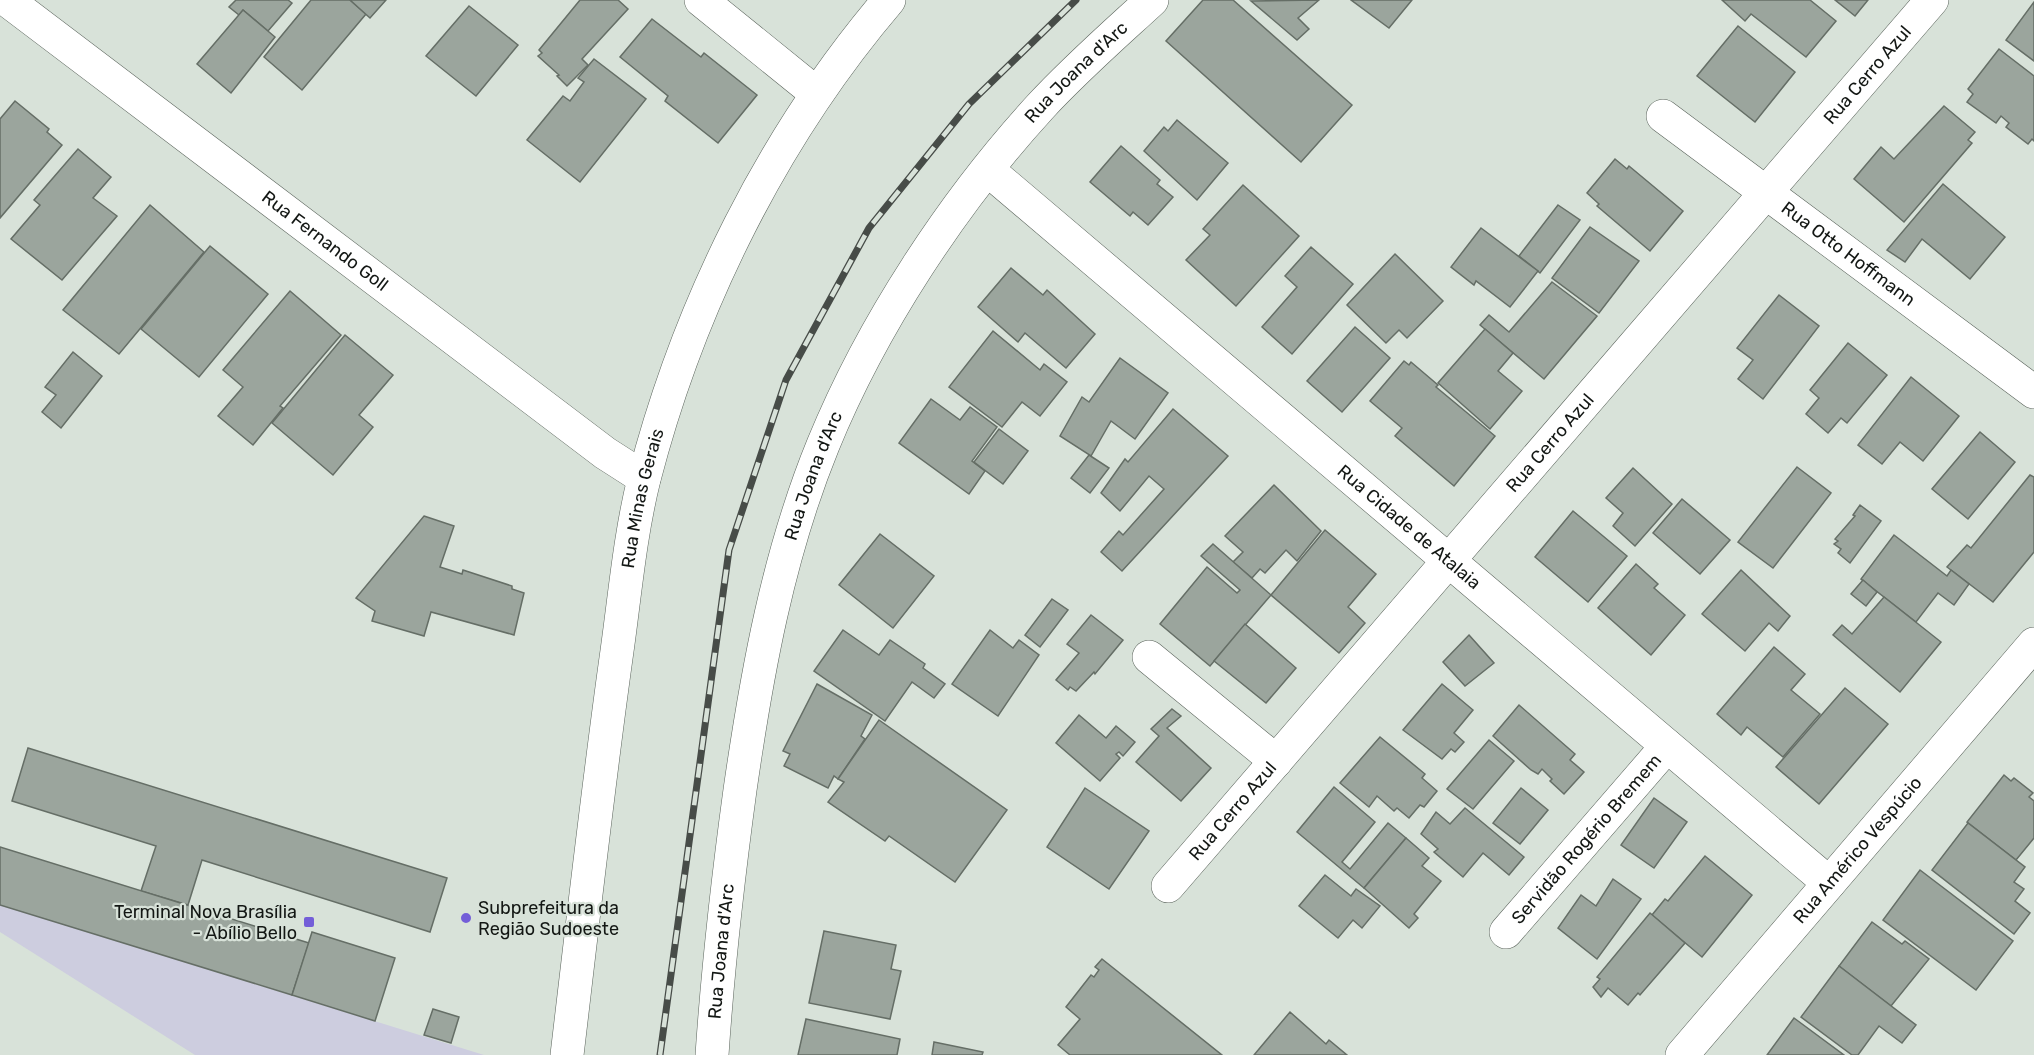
<svg xmlns="http://www.w3.org/2000/svg" width="2034" height="1055" font-family="Rubik,sans-serif">
<rect width="100%" height="100%" fill="#d8e2d9"/>
<polygon fill="#cdcddf" points="0,905 484,1055 195,1055 0,932"/>
<g fill="#9ba59d" stroke="#656e66" stroke-width="1.5">
<polygon points="236,0 288,0 292,3 268,31 243,10 239,15 229,7"/>
<polygon points="311,0 350,0 366,14 302,90 264,57"/>
<polygon points="350,0 386,0 370,18"/>
<polygon points="580,0 618,0 628,9 582,59 588,65 567,86 557,76 559,75 538,56 542,53 539,50"/>
<polygon points="1203,0 1233,0 1352,105 1301,162 1166,41"/>
<polygon points="1319,0 1298,18 1309,29 1297,40 1251,1"/>
<polygon points="1351,0 1412,0 1389,28"/>
<polygon points="1722,0 1810,0 1836,21 1806,57 1751,14 1745,21"/>
<polygon points="1835,0 1868,0 1855,16"/>
<polygon points="2034,2 2034,61 2006,40"/>
<polygon points="469,6 518,45 476,96 426,56"/>
<polygon points="243,10 275,37 231,93 197,64"/>
<polygon points="652,19 701,57 704,53 757,95 718,143 665,101 668,96 620,57"/>
<polygon points="1738,26 1795,72 1755,122 1697,76"/>
<polygon points="1999,49 2034,76 2034,141 2032,139 2028,144 2006,127 2009,123 2001,116 1996,123 1967,102 1973,94 1968,89"/>
<polygon points="594,59 646,99 580,182 527,140 563,96 570,101 584,82 578,78"/>
<polygon points="15,101 49,129 47,132 62,145 0,218 0,119"/>
<polygon points="1944,106 1975,132 1968,140 1972,143 1904,222 1854,179 1881,147 1894,159"/>
<polygon points="1177,120 1228,163 1197,200 1144,151 1164,127 1168,131"/>
<polygon points="1121,146 1160,180 1157,184 1173,197 1148,225 1133,212 1130,216 1090,182"/>
<polygon points="78,149 111,177 93,198 117,216 62,280 11,239 40,205 34,200"/>
<polygon points="1615,159 1627,169 1629,166 1683,211 1650,251 1597,206 1599,204 1587,193"/>
<polygon points="1943,184 2005,237 1970,279 1922,239 1905,262 1887,250"/>
<polygon points="1243,185 1299,236 1236,306 1186,260 1210,235 1203,229"/>
<polygon points="150,205 204,252 119,354 63,310"/>
<polygon points="1558,205 1580,220 1540,273 1519,256"/>
<polygon points="1590,227 1639,261 1599,313 1552,278"/>
<polygon points="1481,228 1538,271 1510,307 1476,281 1474,285 1451,267"/>
<polygon points="210,246 268,294 199,377 141,329"/>
<polygon points="1311,247 1353,284 1292,354 1262,327 1297,287 1285,276"/>
<polygon points="1395,254 1443,301 1407,338 1399,330 1386,343 1347,305"/>
<polygon points="1011,268 1043,295 1047,290 1095,334 1066,368 1025,333 1018,342 978,307"/>
<polygon points="1552,282 1597,316 1544,379 1480,325 1489,315 1509,332"/>
<polygon points="290,291 341,335 280,406 283,408 253,445 218,416 243,387 223,370"/>
<polygon points="1779,295 1819,326 1763,399 1738,379 1753,360 1737,348"/>
<polygon points="1355,327 1390,358 1342,412 1307,381"/>
<polygon points="1485,329 1513,353 1498,371 1522,391 1490,429 1438,383"/>
<polygon points="993,331 1040,370 1044,364 1067,382 1040,416 1022,402 1002,427 949,387"/>
<polygon points="345,335 393,375 359,415 373,427 333,475 272,423"/>
<polygon points="1848,343 1887,375 1847,423 1841,418 1828,433 1806,414 1819,398 1810,390"/>
<polygon points="73,352 102,376 61,428 42,412 56,395 45,387"/>
<polygon points="1120,358 1168,393 1135,439 1111,421 1091,456 1060,436 1082,397 1089,402"/>
<polygon points="1404,361 1409,365 1411,362 1438,385 1436,387 1495,436 1454,486 1395,436 1402,428 1370,401"/>
<polygon points="1911,377 1959,416 1923,461 1900,442 1882,464 1858,445"/>
<polygon points="931,399 960,420 970,407 997,427 972,461 985,471 969,494 899,443"/>
<polygon points="1173,409 1228,456 1122,571 1101,552 1119,531 1123,535 1164,489 1149,476 1120,511 1101,493 1125,459 1128,462"/>
<polygon points="999,429 1028,451 1003,484 974,462"/>
<polygon points="1980,432 2015,462 1968,519 1932,489"/>
<polygon points="1089,455 1109,468 1090,493 1071,478"/>
<polygon points="1797,467 1831,493 1773,568 1738,542"/>
<polygon points="1633,468 1672,504 1635,546 1613,526 1623,513 1606,498"/>
<polygon points="2030,475 2034,477 2034,552 1993,602 1947,567 1967,545 1971,548"/>
<polygon points="1274,485 1321,531 1297,561 1286,550 1265,573 1260,569 1252,578 1233,562 1243,552 1225,536"/>
<polygon points="1682,499 1730,540 1700,574 1653,533"/>
<polygon points="1860,505 1881,521 1850,563 1838,553 1841,549 1834,544 1838,541 1835,539 1855,516 1853,515"/>
<polygon points="1573,511 1627,556 1588,602 1535,557"/>
<polygon points="424,516 454,526 440,567 462,574 463,570 512,586 512,589 524,593 514,635 431,612 424,636 372,621 375,611 356,598"/>
<polygon points="1325,530 1376,574 1348,607 1365,623 1339,653 1271,595"/>
<polygon points="880,534 934,576 893,628 839,585"/>
<polygon points="1894,535 1947,576 1951,570 1969,584 1954,605 1938,593 1916,622 1861,579"/>
<polygon points="1213,544 1271,595 1210,666 1160,624 1207,567 1237,593 1240,590 1201,556"/>
<polygon points="1636,564 1658,584 1654,588 1685,615 1651,655 1598,608"/>
<polygon points="1741,570 1790,616 1778,631 1769,623 1745,651 1702,614"/>
<polygon points="1863,580 1877,592 1866,606 1851,594"/>
<polygon points="1884,597 1941,642 1900,692 1833,635 1842,625 1852,634"/>
<polygon points="1052,599 1068,610 1040,647 1025,635"/>
<polygon points="1091,615 1123,640 1095,674 1094,672 1076,691 1070,687 1068,690 1056,680 1079,653 1067,644"/>
<polygon points="1245,624 1296,668 1266,703 1214,661"/>
<polygon points="843,630 879,655 890,640 925,664 923,668 945,684 934,698 912,682 885,721 814,671"/>
<polygon points="990,630 1013,648 1019,640 1039,655 998,716 952,684"/>
<polygon points="1469,635 1494,663 1465,686 1443,662"/>
<polygon points="1774,647 1805,674 1791,690 1820,714 1783,757 1747,727 1741,735 1717,714"/>
<polygon points="817,684 872,715 861,736 865,739 838,779 834,776 828,788 784,766 790,754 783,751"/>
<polygon points="1442,684 1473,710 1454,733 1464,742 1455,752 1451,749 1442,759 1403,730"/>
<polygon points="1845,688 1888,724 1819,804 1776,767"/>
<polygon points="1519,705 1575,754 1570,760 1584,772 1564,794 1550,781 1552,779 1542,769 1538,774 1531,770 1493,736"/>
<polygon points="1172,709 1181,716 1167,728 1211,768 1181,801 1136,762 1159,736 1151,729"/>
<polygon points="1079,715 1106,738 1116,726 1135,742 1123,756 1119,752 1116,754 1120,758 1100,781 1056,743"/>
<polygon points="879,720 1007,810 955,882 889,836 885,841 828,802 844,782 838,779"/>
<polygon points="1380,737 1425,774 1422,778 1437,791 1424,807 1420,805 1409,818 1397,808 1394,811 1377,796 1369,807 1340,783"/>
<polygon points="1489,740 1514,761 1473,809 1447,789"/>
<polygon points="28,748 447,878 430,932 202,860 188,905 141,891 156,846 12,801"/>
<polygon points="2004,775 2011,781 2014,778 2033,793 2029,797 2034,801 2034,838 2016,860 1967,822"/>
<polygon points="1334,787 1375,822 1342,862 1350,869 1388,823 1406,838 1364,888 1297,832"/>
<polygon points="1085,788 1149,831 1109,889 1047,847"/>
<polygon points="1521,788 1548,810 1520,844 1493,823"/>
<polygon points="1654,798 1687,822 1654,868 1621,845"/>
<polygon points="1465,808 1524,857 1509,875 1483,853 1463,877 1434,852 1438,849 1421,834 1436,812 1450,824"/>
<polygon points="1968,823 2025,867 2014,882 2024,889 2015,901 2030,913 2014,934 1932,870"/>
<polygon points="1406,838 1429,858 1422,866 1441,881 1414,914 1418,918 1409,928 1364,888"/>
<polygon points="0,847 309,943 292,995 0,905"/>
<polygon points="1705,856 1752,895 1702,957 1652,915 1665,899 1668,901"/>
<polygon points="1920,870 2013,941 1976,990 1883,920"/>
<polygon points="1325,875 1351,896 1356,889 1380,906 1362,928 1353,920 1338,938 1299,906"/>
<polygon points="1613,879 1641,899 1597,959 1558,928 1581,895 1596,906"/>
<polygon points="1650,913 1685,943 1640,995 1638,993 1628,1005 1608,988 1601,997 1593,987 1600,979 1597,977"/>
<polygon points="1872,922 1902,944 1905,941 1929,959 1891,1006 1839,966"/>
<polygon points="824,931 896,945 891,969 901,971 890,1019 809,1003"/>
<polygon points="312,932 395,958 375,1021 292,995"/>
<polygon points="1102,959 1222,1055 1070,1055 1058,1045 1080,1019 1066,1007 1091,975 1094,977 1099,970 1095,967"/>
<polygon points="1839,966 1916,1025 1902,1043 1879,1026 1858,1055 1852,1055 1801,1017"/>
<polygon points="433,1009 459,1017 451,1043 424,1035"/>
<polygon points="1290,1012 1326,1044 1329,1040 1347,1055 1254,1055"/>
<polygon points="1794,1018 1844,1055 1767,1055"/>
<polygon points="806,1019 900,1039 897,1055 798,1055"/>
<polygon points="934,1042 983,1052 982,1055 932,1055"/>
</g>
<g fill="none" stroke-linecap="round" stroke-linejoin="round">
<g stroke="#5a635b" stroke-width="34">
<g id="street">
<path id="s1" d="M7,0L605,453L644,478"/>
<polyline points="701,0 816,93"/>
<path id="s2" d="M1663,116L2034,392"/>
<path id="s3" d="M988,170L1829,883"/>
<polyline points="1149,657 1276,761"/>
<path id="s4" d="M1168,886L1932,0"/>
<path id="s5" d="M1506,932L1667,746"/>
<path id="s6" d="M712,1055C718,966 728,878 740,790C757,672 778,555 823,445C872,325 953,202 1040,107C1075,69 1114,35 1152,0"/>
<path id="s7" d="M1682,1055L2034,644"/>
</g>
</g>
<g stroke="#5a635b" stroke-width="34">
<g id="secondary">
<path id="s8" d="M567,1055C583,920 598,786 617,651C625,594 630,535 644,479C689,305 773,136 889,0"/>
</g>
</g>
<use href="#street" stroke="#fff" stroke-width="33"/>
<use href="#secondary" stroke="#fff" stroke-width="33"/>
<g stroke="#474c48" stroke-width="7">
<polyline id="rail" points="660,1055 729,550 786,380 869,228 969,104 1076,0"/>
</g>
<use href="#rail" stroke="#d8e2d9" stroke-width="4.5" stroke-dasharray="14" stroke-linecap="butt"/>
</g>
<g fill="#735ed8" stroke="#d8e2d9" stroke-width="2">
<circle cx="466" cy="918" r="6"/>
<rect x="303" y="916" width="12" height="12" rx="3"/>
</g>
<g text-anchor="middle" dominant-baseline="central" stroke-width="4.5" stroke-linejoin="round" paint-order="stroke">
<g font-size="18" fill="#131714" stroke="#d8e2d9">
<text stroke="none"><textPath href="#s6" startOffset="1076">Rua Joana d'Arc</textPath></text>
<text stroke="none"><textPath href="#s4" startOffset="1071">Rua Cerro Azul</textPath></text>
<text stroke="none"><textPath href="#s1" startOffset="399">Rua Fernando Goll</textPath></text>
<text stroke="none"><textPath href="#s2" startOffset="231">Rua Otto Hoffmann</textPath></text>
<text stroke="none"><textPath href="#s4" startOffset="585">Rua Cerro Azul</textPath></text>
<text stroke="none"><textPath href="#s6" startOffset="590">Rua Joana d'Arc</textPath></text>
<text stroke="none"><textPath href="#s8" startOffset="562">Rua Minas Gerais</textPath></text>
<text stroke="none"><textPath href="#s3" startOffset="552">Rua Cidade de Atalaia</textPath></text>
<text stroke="none"><textPath href="#s4" startOffset="99">Rua Cerro Azul</textPath></text>
<text stroke="none"><textPath href="#s5" startOffset="123">Servidão Rogério Bremem</textPath></text>
<text stroke="none"><textPath href="#s7" startOffset="270">Rua Américo Vespúcio</textPath></text>
<text stroke="none"><textPath href="#s6" startOffset="104">Rua Joana d'Arc</textPath></text>
</g>
<g font-size="18" fill="#131714" stroke="#d8e2d9" text-anchor="start">
<text x="478" y="908">Subprefeitura da<tspan x="478" dy="21">Região Sudoeste</tspan></text>
<text x="297" y="912" text-anchor="end">Terminal Nova Brasília<tspan x="297" dy="21">- Abílio Bello</tspan></text>
</g>
</g>
</svg>
